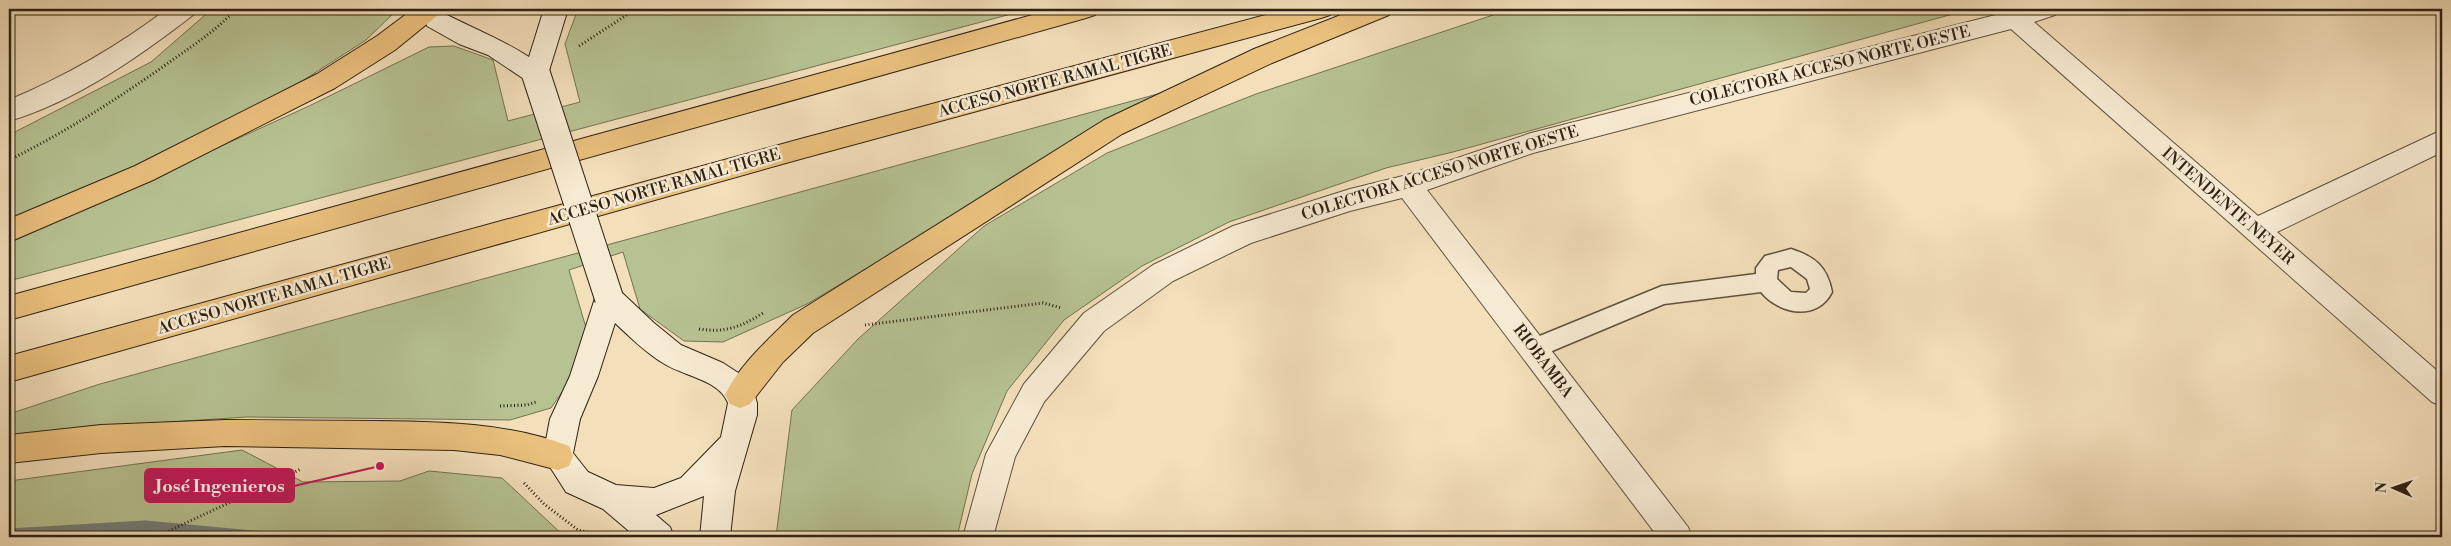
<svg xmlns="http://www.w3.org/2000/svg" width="2451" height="546" font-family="'Libre Bodoni',serif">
<rect width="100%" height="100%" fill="#f3dfba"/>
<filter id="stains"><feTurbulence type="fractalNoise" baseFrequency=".004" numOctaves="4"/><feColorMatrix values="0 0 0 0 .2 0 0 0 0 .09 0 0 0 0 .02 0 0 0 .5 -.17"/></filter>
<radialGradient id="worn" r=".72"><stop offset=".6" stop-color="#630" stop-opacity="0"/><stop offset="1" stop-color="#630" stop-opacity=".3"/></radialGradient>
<g fill="#b7c292" stroke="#727254">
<polygon points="212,9 398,9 366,40 276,98 140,166 9,221 9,135 151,62"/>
<polygon points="578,9 1030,9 9,281 9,243 309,106 429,47 454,46 493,60 508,121 580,102 565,44"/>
<polygon points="1511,9 1971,9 1453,152 1386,168 1229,222 1142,266 1064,320 1007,391 972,474 957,537 776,537 792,410 858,339 984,226 1107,153 1256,94"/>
<polygon points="1205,81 966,209 807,304 723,342 684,341 640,309 623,252 569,270 587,331 569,382 551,408 510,420 247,417 90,427 9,438 9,414 100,384"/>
<polygon points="242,450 303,482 400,481 429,471 502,478 565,537 9,537 9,481"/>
</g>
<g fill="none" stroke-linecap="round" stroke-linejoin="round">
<polyline stroke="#747d79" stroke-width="11" points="9,534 145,526 265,537"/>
<g stroke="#5f513e" stroke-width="3">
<path id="lane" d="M1791,249C1815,257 1827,266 1832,292C1817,322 1779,314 1761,292L1664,304L1533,359L1525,356L1522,349L1525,342L1662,286L1756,274V268L1765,256ZM1791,267L1807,279L1810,289L1806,293L1791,292L1777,279L1778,270Z"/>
</g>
<g stroke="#5f513e" stroke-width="2">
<g id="street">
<path d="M167,9H196L193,15C139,57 74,102 9,121V100C66,76 118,46 167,9Z"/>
<polygon points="2019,9 2058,9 2055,15 2034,22 2258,216 2442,130 2442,152 2277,232 2442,375 2442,406 2432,402 2011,29 1533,153 1427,190 1688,527 1692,537 1658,537 1402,198 1350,211 1251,243 1173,281 1104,331 1044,402 1015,457 993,537 963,537 986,454 1024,384 1084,313 1153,265 1233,226 1350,189 1407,175 1531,133"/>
</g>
</g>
<g stroke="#2e2215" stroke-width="2">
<g id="secondary">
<path d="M422,9H446L447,15C475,29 503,40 529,57L544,9H568L548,74L545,81L536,84L527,81L488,55L459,44L427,26Z"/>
<path d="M609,286L619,290L654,323L681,345L723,363L743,376L754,393L757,403V415L735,491L730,537H700L704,496L656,515L670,527L674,537H636L603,509L566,492L543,456L550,419L570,376L595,298L599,290ZM615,323C630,337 645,352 663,363C682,376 719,379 728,403L721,437L681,478L654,488L616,485L588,472L573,453L580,419L598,376Z"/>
</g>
</g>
<g stroke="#2e2215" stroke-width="2">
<g id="highway">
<polygon points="413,9 441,9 438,15 395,50 335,88 153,180 9,242 9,219 135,166 317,74 377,36"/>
<polygon points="1054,9 1098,9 1095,15 1086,18 9,320 9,296"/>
<polygon points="1288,9 1333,9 1330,15 1321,18 804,158 9,382 9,356 804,138"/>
<path d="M1356,9H1392L1389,15L1272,63L1122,134L813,333L783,362L750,404L740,408L730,404L725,395C740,364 769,339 793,315L1104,120L1254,49Z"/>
<path d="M225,420C274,420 324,421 373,421C440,422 506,422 569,446L573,456L569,466L558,470L500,455L454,450L225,446L101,453L9,463V435L101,425Z"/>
</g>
</g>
<g stroke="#2e2215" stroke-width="3" stroke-dasharray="1 2.5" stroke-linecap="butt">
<polyline points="579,46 636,9"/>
<path d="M9,160C64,133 114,101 164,66C189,48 215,32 236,9"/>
<polyline points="865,325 1043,303 1062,308"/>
<path d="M699,329C725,333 741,327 763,313"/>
<polyline points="500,406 527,405 536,402"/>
<polyline points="524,483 544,504 578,530 601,535"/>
<polyline points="156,537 301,469"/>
</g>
<use href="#lane" fill="#f7ead2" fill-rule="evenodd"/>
<use href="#street" fill="#f7ead2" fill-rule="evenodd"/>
<use href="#secondary" fill="#f7ead2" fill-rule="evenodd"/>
<use href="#highway" fill="#eac07d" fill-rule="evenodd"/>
<g stroke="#2e2215" stroke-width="30" stroke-linecap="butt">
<polyline id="secondary-bridge" points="536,74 609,298"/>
</g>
<use href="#secondary-bridge" stroke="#f7ead2" stroke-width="28"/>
</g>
<g text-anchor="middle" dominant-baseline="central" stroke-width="5" stroke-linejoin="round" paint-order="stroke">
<g font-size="16" fill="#2e2215" stroke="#f7ead2">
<text transform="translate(1830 66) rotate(-14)">COLECTORA ACCESO NORTE OESTE</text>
<text transform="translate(1055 81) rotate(-15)">ACCESO NORTE RAMAL TIGRE</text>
<text transform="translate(1440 173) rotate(-17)">COLECTORA ACCESO NORTE OESTE</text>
<text transform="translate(664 187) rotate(-16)">ACCESO NORTE RAMAL TIGRE</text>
<text transform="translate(2228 206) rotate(41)">INTENDENTE NEYER</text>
<text transform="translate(274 296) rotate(-16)">ACCESO NORTE RAMAL TIGRE</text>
<text transform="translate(1543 361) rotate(53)">RIOBAMBA</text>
</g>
</g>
<path fill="none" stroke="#c2185b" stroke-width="2" d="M380 466L294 486"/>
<circle fill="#c2185b" stroke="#f7ead2" stroke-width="2" cx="380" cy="466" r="5"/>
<rect fill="#c2185b" stroke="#c2185b" stroke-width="2" x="145" y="469" width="149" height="33" rx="5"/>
<g font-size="18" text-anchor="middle" font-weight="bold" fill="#fff">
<text x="220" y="492">José Ingenieros</text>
</g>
<rect width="2451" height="546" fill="none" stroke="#f3dfba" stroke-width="30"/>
<rect x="10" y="10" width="2431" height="526" fill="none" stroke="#2e2215" stroke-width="2.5"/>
<rect x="15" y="15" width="2421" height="516" fill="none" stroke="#2e2215"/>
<g transform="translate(2394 488) rotate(272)" stroke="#f7ead2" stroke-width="4" paint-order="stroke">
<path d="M0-4L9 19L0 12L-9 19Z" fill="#2e2215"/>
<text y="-8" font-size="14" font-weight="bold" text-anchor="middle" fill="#2e2215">N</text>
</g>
<rect width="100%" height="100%" filter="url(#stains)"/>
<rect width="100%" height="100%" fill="url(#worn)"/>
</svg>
